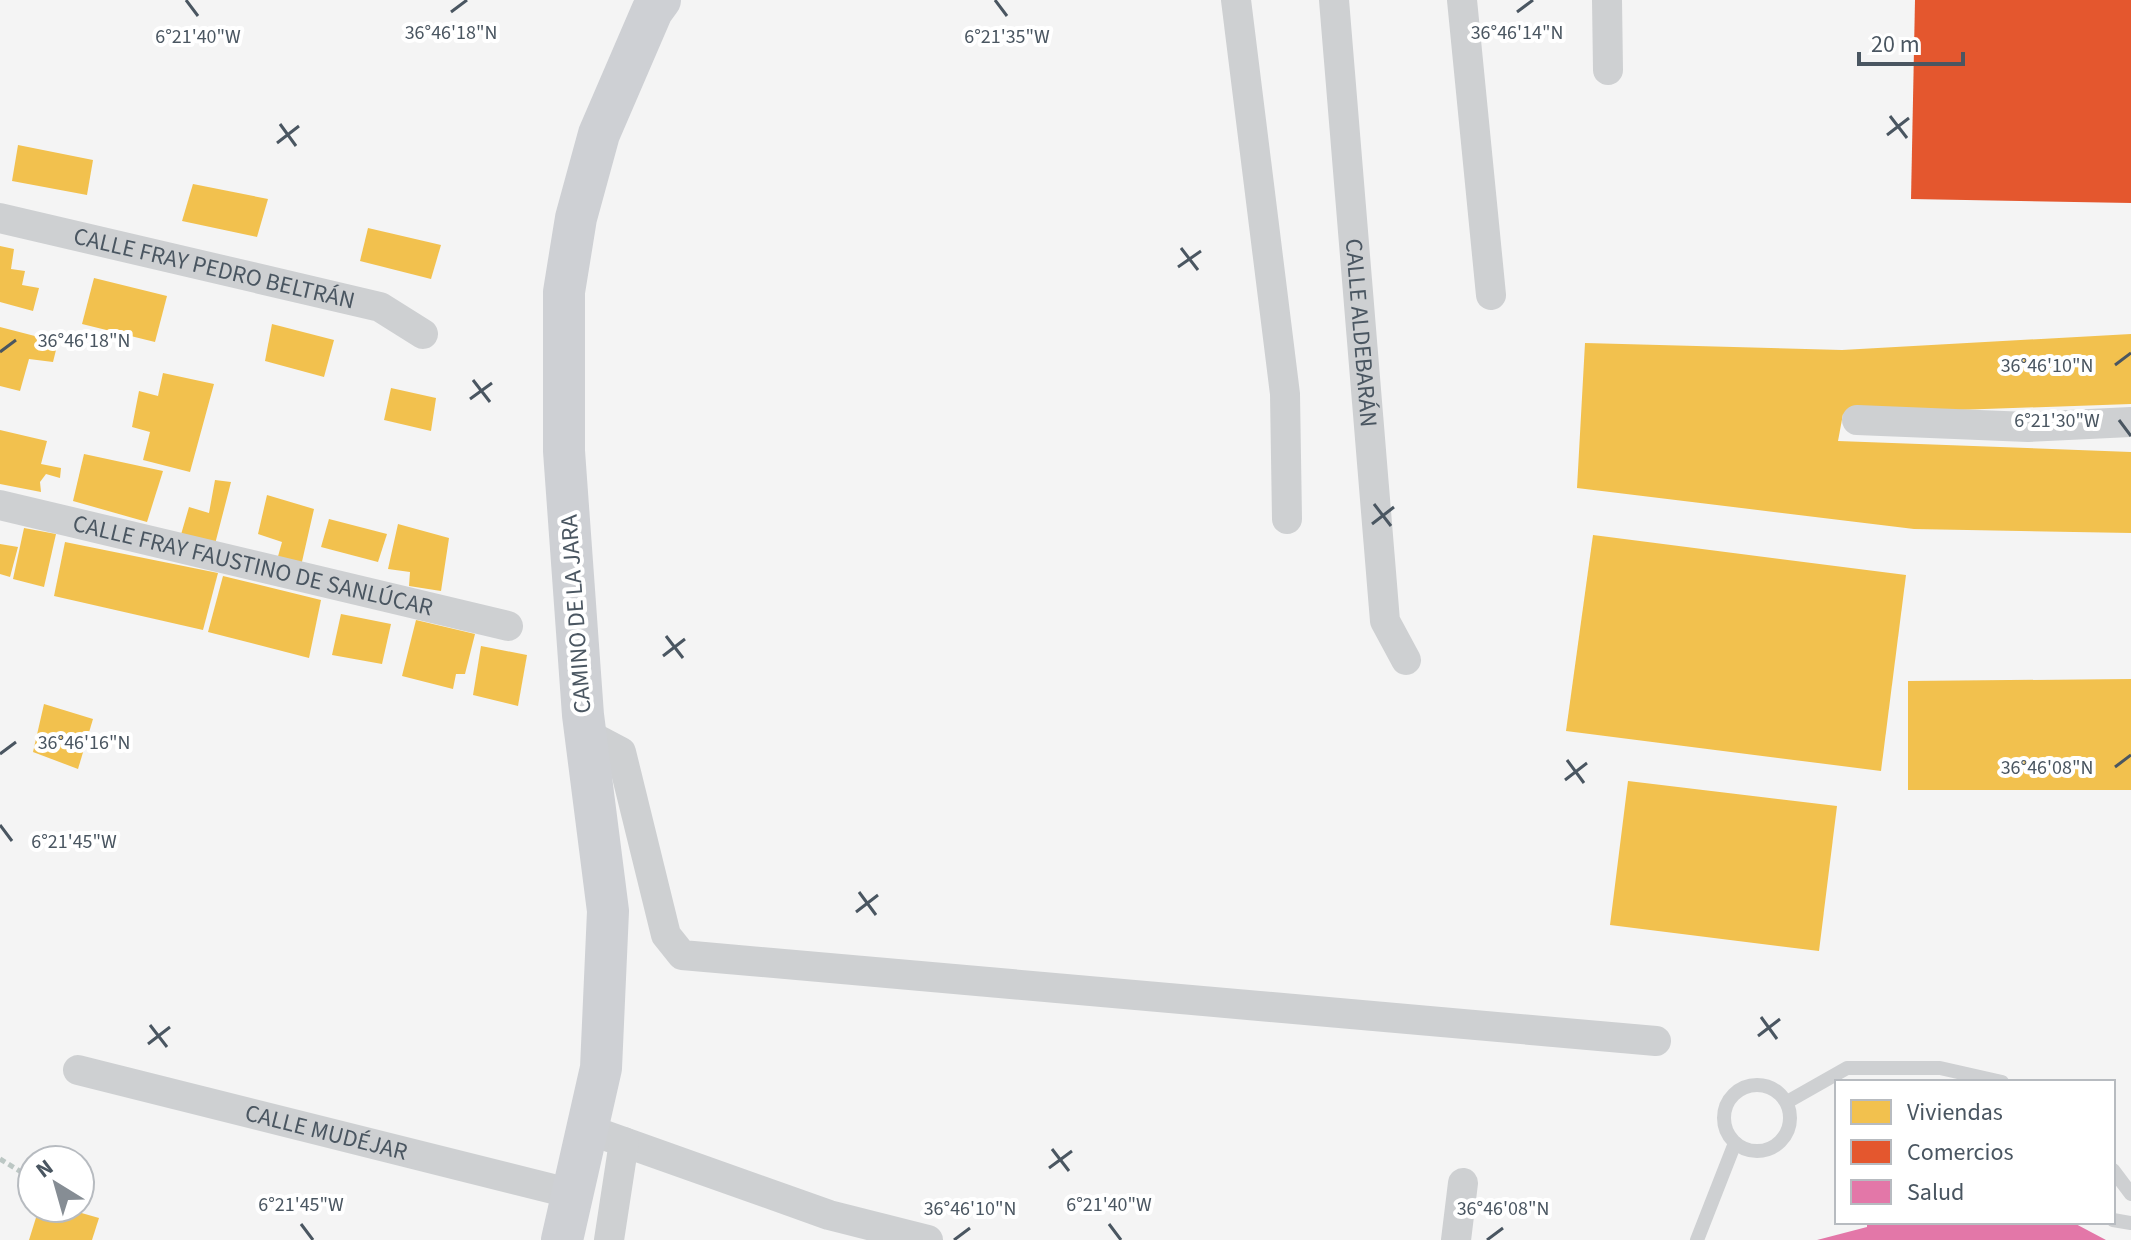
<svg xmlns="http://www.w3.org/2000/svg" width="2131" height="1240" font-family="'Source Sans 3',sans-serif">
<rect width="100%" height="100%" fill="#f4f4f4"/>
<g fill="#f2c14e">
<polygon points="18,145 93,160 87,195 12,181"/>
<polygon points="193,184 268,199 257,237 182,221"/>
<polygon points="368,228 441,245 431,279 360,261"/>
<polygon points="0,246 14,249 11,269 25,271 22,285 39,288 33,311 0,302"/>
<polygon points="94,278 167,296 155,342 82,324"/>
<polygon points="272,324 334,340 324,377 265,361"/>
<polygon points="0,327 58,342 53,362 29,359 20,391 0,386"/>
<polygon points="2131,334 2131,404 1843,414 1838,441 2131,452 2131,533 1914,529 1577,488 1585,343 1842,350"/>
<polygon points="163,373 214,384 190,472 143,460 150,432 132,427 139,391 158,396"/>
<polygon points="391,388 436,398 431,431 384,420"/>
<polygon points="0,430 47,441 41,464 61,468 60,478 46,474 40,482 41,492 0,484"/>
<polygon points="84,454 163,471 147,522 73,501"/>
<polygon points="215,480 231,482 214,548 180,538 189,507 209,513"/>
<polygon points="267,495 314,509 301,566 277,560 282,542 258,534"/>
<polygon points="329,519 387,534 378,562 321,547"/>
<polygon points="398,524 449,538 441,591 409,586 410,572 388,569"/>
<polygon points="24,528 56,534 44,587 13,579"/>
<polygon points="1593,535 1906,575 1881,771 1566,731"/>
<polygon points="65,542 218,573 203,630 54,596"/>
<polygon points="0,544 18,547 10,577 0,574"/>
<polygon points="223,576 321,600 309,658 208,632"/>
<polygon points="341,614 391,624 382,664 332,655"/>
<polygon points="416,620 475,634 465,674 456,674 453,689 402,676"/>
<polygon points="481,646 527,655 518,706 473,695"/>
<polygon points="2131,679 2131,790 1908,790 1908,681"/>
<polygon points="44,704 93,719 78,769 33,752"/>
<polygon points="1628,781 1837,806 1819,951 1610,925"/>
<polygon points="39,1208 64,1208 99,1218 92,1240 29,1240"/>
</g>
<polygon fill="#e4572e" points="1915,0 2131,0 2131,203 1911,199"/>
<polygon fill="#e377a8" points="1867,1222 2072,1222 2106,1240 1817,1240 1867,1227"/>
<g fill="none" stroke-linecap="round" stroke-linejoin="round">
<polyline stroke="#bcc7c4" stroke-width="5" stroke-dasharray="6 4" stroke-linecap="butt" points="0,1159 31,1178"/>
<g stroke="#ced0d2" stroke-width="14">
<circle cx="1757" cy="1118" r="33"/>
<polyline points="1787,1102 1847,1068 1940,1068 2002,1082"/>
<polyline points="2113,1170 2131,1194"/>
<polyline points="2113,1220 2131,1223"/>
<polyline points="1697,1240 1735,1143"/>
</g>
<g stroke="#ced0d2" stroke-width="30">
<polyline points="1236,0 1285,394 1287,519"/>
<path id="s1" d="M1334,0L1385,621L1406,660"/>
<polyline points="1462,0 1491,295"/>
<polyline points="1607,0 1608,70"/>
<path id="s2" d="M0,218L380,307L423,334"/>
<polyline points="1857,420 2028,427 2131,422"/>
<path id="s3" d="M0,505L508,626"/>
<polyline points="585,733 621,752 666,935 682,955 1656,1041"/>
<path id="s4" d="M78,1070L573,1194"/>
<polyline points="587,1129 829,1215 928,1240"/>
<polyline points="609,1240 624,1142"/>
<polyline points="1456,1240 1463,1183"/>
</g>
<polyline stroke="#ced0d4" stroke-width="42" points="562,1240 601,1068 608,911 583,715 564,451 564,292 576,218 599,134 652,11 660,0"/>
</g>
<path fill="none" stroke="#4a5661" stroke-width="3" d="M186,0L198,16M995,0L1007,16M451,12L467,0M1517,12L1533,0M1890,116L1907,138M280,124L296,146M1887,135L1909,118M277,143L299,126M1181,248L1198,270M1178,267L1201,251M0,352L16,340M2115,365L2131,353M473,380L490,402M470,399L492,383M2119,420L2131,436M1374,504L1391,526M1372,524L1394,507M666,636L683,658M663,656L685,639M0,754L16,742M1567,760L1584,783M2115,767L2131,755M1565,780L1587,763M0,825L12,841M859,892L876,915M856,912L878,895M1761,1017L1777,1039M150,1025L167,1047M1758,1036L1780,1019M148,1044L170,1027M1052,1149L1069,1171M1049,1168L1072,1151M301,1224L313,1240M1109,1224L1121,1240M954,1240L970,1228M1487,1240L1503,1228"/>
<g text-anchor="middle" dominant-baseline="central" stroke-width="8" stroke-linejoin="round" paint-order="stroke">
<g font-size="24" fill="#4a5661" stroke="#fff">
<text stroke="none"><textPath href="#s2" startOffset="220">CALLE FRAY PEDRO BELTRÁN</textPath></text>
<text stroke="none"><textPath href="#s1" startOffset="334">CALLE ALDEBARÁN</textPath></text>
<text stroke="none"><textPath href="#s3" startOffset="260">CALLE FRAY FAUSTINO DE SANLÚCAR</textPath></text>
<text transform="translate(576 614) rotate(-94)">CAMINO DE LA JARA</text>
<text stroke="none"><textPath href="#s4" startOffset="256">CALLE MUDÉJAR</textPath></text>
</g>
</g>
<g font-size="20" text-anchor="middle" fill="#4a5661" stroke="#fff" stroke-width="8" stroke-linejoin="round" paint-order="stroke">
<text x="451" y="39">36°46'18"N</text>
<text x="1517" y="39">36°46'14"N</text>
<text x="198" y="43">6°21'40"W</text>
<text x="1007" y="43">6°21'35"W</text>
<text x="84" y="347">36°46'18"N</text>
<text x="2047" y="372">36°46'10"N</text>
<text x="2057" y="427">6°21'30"W</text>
<text x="84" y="749">36°46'16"N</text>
<text x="2047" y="774">36°46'08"N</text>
<text x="74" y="848">6°21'45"W</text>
<text x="301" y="1211">6°21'45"W</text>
<text x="1109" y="1211">6°21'40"W</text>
<text x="970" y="1215">36°46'10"N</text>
<text x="1503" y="1215">36°46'08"N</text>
</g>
<rect x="1835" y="1080" width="280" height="144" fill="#ffffff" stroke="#b7bbc0" stroke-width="2"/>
<rect x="1851" y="1100" width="40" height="24" fill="#f2c14e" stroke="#b7bbc0" stroke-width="2"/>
<text x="1907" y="1120" font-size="24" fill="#4a5661">Viviendas</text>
<rect x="1851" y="1140" width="40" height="24" fill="#e4572e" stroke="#b7bbc0" stroke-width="2"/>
<text x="1907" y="1160" font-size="24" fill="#4a5661">Comercios</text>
<rect x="1851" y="1180" width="40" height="24" fill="#e377a8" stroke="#b7bbc0" stroke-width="2"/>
<text x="1907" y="1200" font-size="24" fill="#4a5661">Salud</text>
<g transform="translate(56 1184) rotate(323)"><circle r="38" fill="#ffffff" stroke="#b7bbc0" stroke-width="2"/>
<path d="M0-6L14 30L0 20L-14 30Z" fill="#868d94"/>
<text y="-12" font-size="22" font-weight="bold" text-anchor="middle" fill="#4a5661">N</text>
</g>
<path d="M1859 52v12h104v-12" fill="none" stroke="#4a5661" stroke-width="4"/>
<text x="1871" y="52" font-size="24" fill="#4a5661" stroke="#ffffff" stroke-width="6" paint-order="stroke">20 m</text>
</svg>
